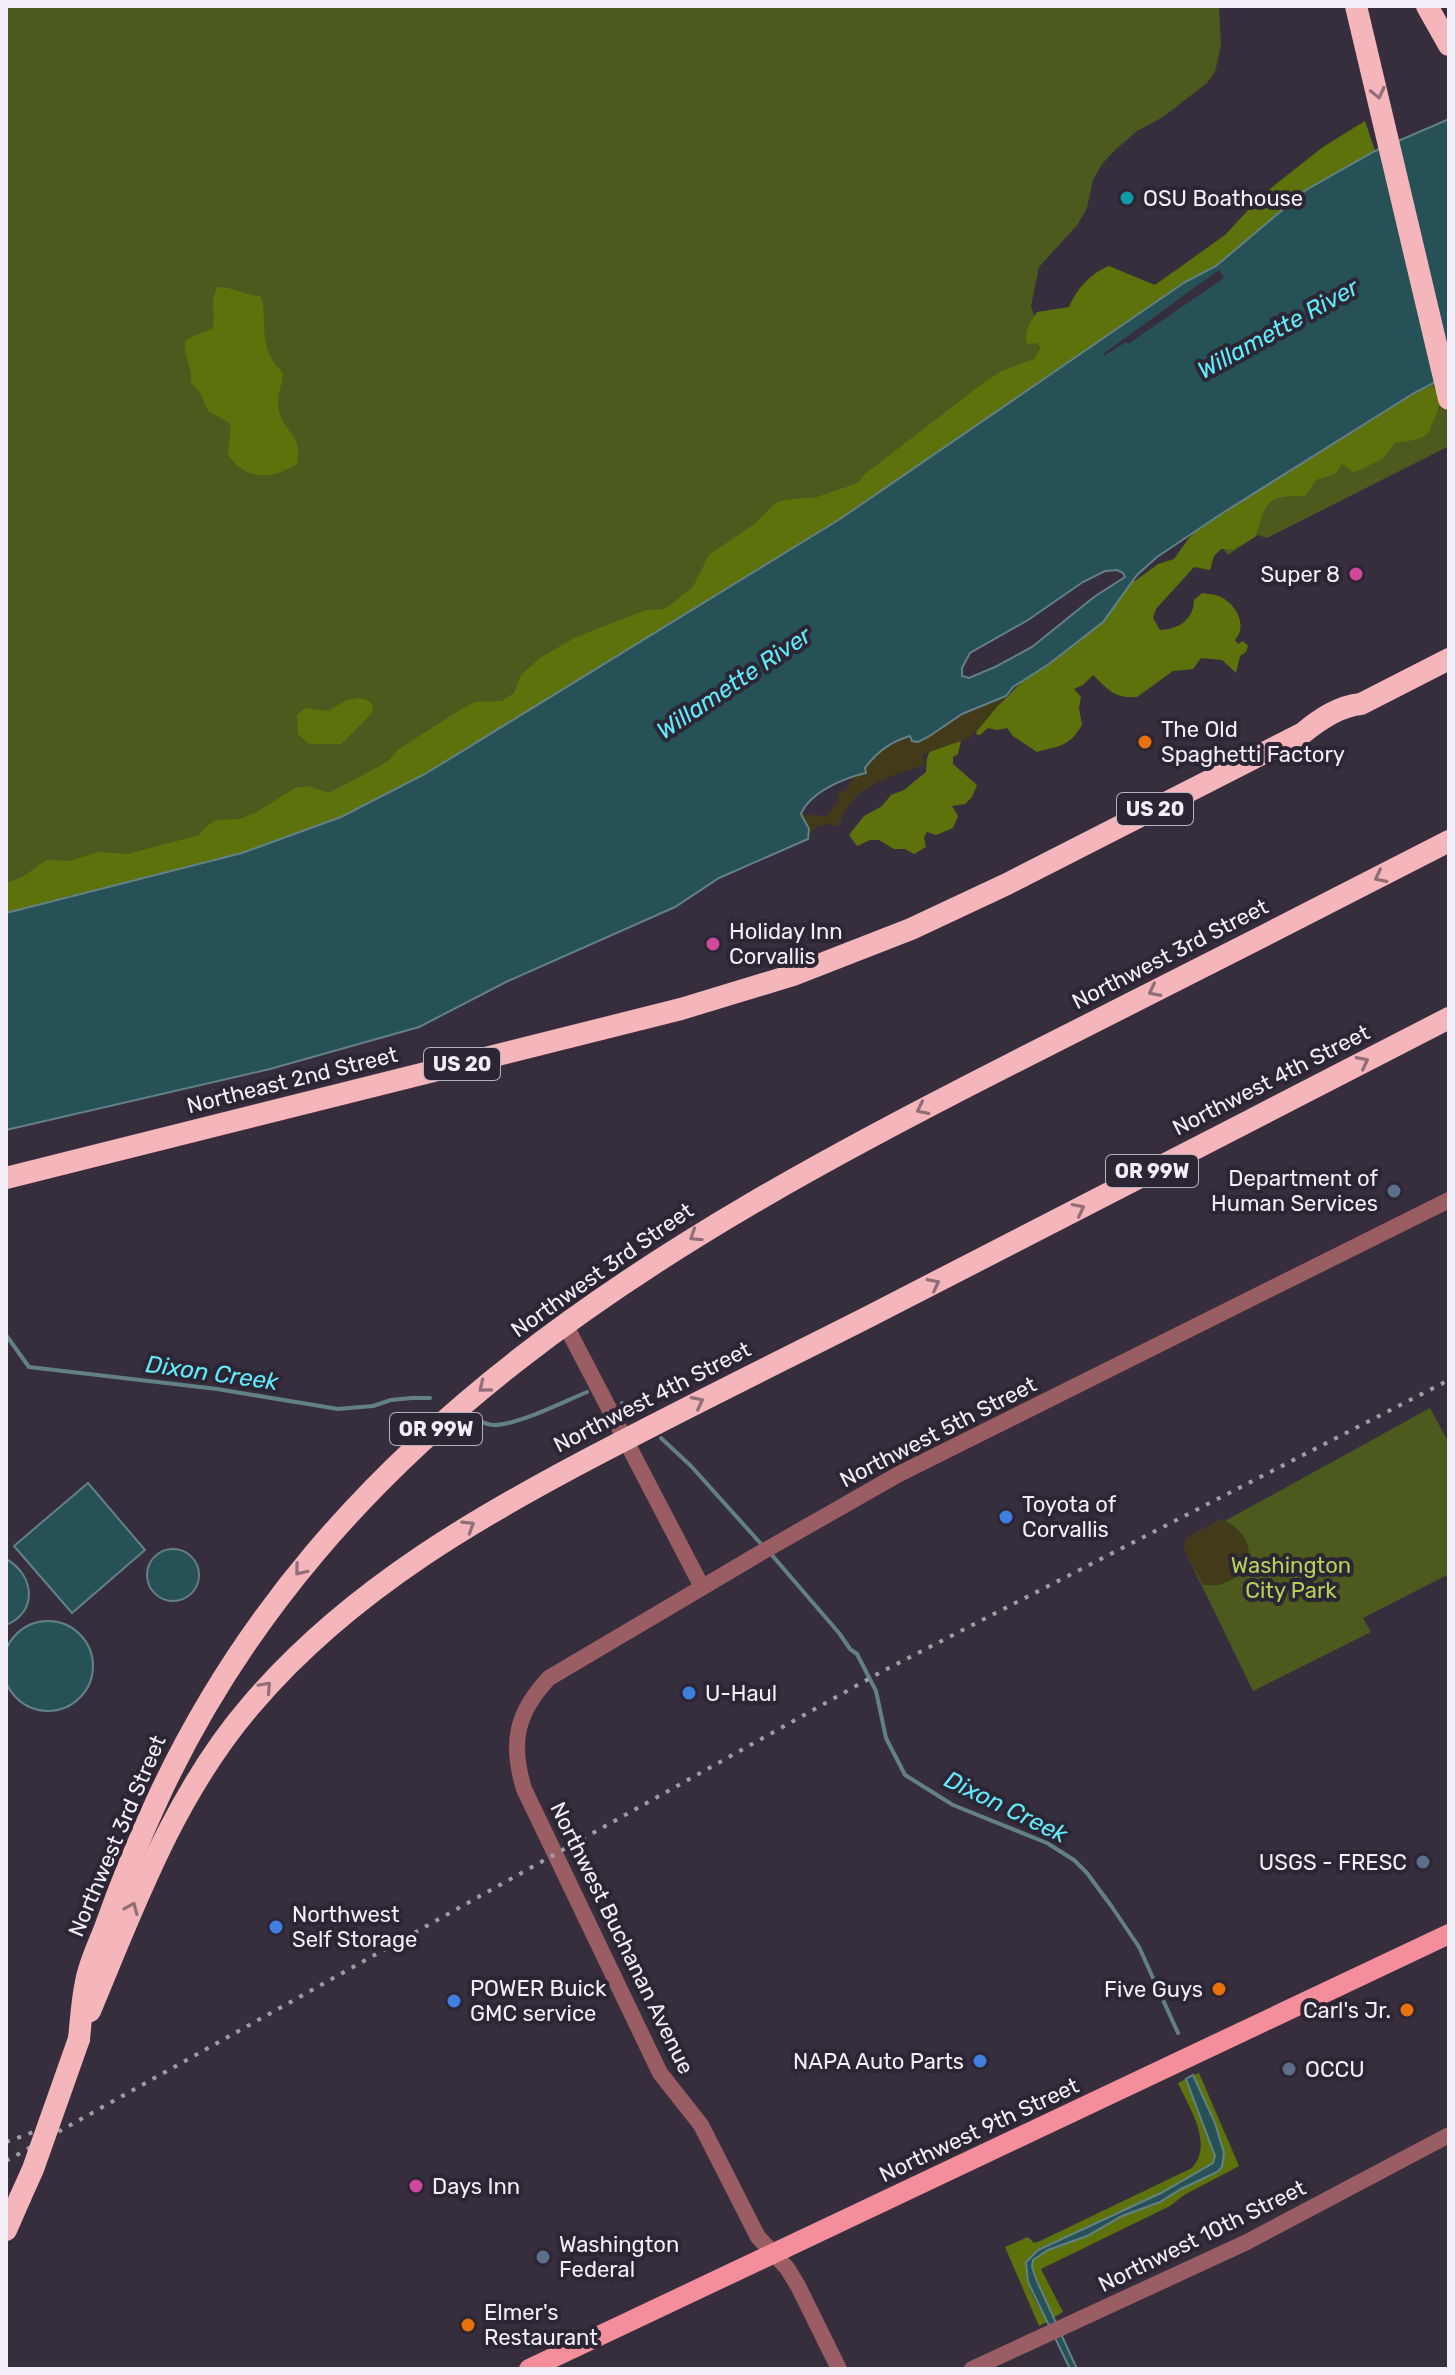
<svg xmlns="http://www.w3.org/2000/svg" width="1455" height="2375" font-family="Rubik,sans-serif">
<rect width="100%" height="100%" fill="#362e3d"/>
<g fill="#4c5a1e">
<polygon points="6,6 1219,6 1221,46 1215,72 1207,83 1163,117 1137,131 1115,150 1102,164 1093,180 1087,208 1078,224 1039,267 1031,306 1035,319 1067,363 341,817 242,853 6,913"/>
<polygon points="1449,375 1449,446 1267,538 1258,535 1228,555 1206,526 1221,514 1414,393"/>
<polygon points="1430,1408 1449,1443 1449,1574 1363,1618 1371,1632 1253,1691 1184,1549 1187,1538 1221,1519 1225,1521"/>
</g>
<g fill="#5e720c">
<path d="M1365,121L1375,151L1306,190L1216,266L1185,282L840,519L425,774L341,817L242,853L6,913V883L24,876L46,860L70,861L98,852L128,854L199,835L209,824L217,820L240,819L255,813L295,788L308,786L329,793L387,762L399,749L463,708L475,702L502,701L514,693L521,675L540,658L576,637L646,610L665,609L693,587L709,555L757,522L775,503L785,500L817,497L858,483L865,474L987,380L1002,371L1034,359L1041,347L1037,343L1027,344C1023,332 1031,321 1037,312L1069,307C1077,288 1090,274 1109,266L1155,285L1225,235L1262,195L1323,147Z"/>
<path d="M218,287C232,286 245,296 260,296L263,303C265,331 261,352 283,373C282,389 276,394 279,411C284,434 303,433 297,464C271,480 247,481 228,455L231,426L228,422L208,411L200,393L191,383C193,368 183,356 185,341C193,335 204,333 213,328C216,313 209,301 218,287Z"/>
<path d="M1432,386C1444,399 1439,408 1433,422C1430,427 1431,430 1427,434C1418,442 1406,440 1395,443L1382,459L1357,471L1353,472L1342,464L1335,474L1316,480L1305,496C1263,496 1268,501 1255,537L1234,549H1221L1214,556L1210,570L1194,567L1156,609L1153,618L1160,630C1178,630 1194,619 1194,600L1202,593C1208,594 1215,594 1221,597C1236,604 1248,626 1235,640L1238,644L1243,641L1248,646L1246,652L1240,656L1236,673L1222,660L1201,658L1193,669L1173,671L1137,697C1114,699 1108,689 1093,675L1083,685L1074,689L1081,697L1079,708L1082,725C1068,748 1060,745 1037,752L1013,736L1007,728L997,730L988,728L980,735H977L975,728L984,713L1000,704L1122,581H1135L1158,564L1174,559L1189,538L1202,525L1398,402Z"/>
<polygon points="360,698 369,701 373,706 372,713 341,744 309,744 298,734 297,715 305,708 328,711 347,700"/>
<polygon points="961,741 958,754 953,757 953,764 977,785 972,797 965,804 952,806 958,816 953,828 936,835 927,832 924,837 926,847 914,854 905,849 894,849 879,840 870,840 857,846 849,835 864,816 882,806 891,795 904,790 926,772 927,758 931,748"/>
<polygon points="1199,2073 1239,2166 1184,2195 1170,2206 1041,2269 1063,2312 1053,2318 1032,2267 1033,2260 1048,2250 1087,2236 1122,2216 1160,2202 1181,2189 1217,2172 1224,2162 1215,2123 1193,2075"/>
<path d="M1186,2079L1215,2156L1213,2163L1161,2193L1038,2250C1013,2271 1035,2298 1047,2322L1039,2326L1005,2247L1028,2237L1034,2243L1040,2241L1192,2168C1214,2143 1189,2108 1178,2083Z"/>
</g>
<g fill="#423a19">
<path d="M1006,696L977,731L969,738L924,754L923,759L927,764C891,776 852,785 839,825L834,827L829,823L817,827L809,833L801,814L826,816L840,800L837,792L845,791L855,776L866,773L865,768C876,753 892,741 910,736L912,741C927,742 935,731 946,723C965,711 987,706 1006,696Z"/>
<path d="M1221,1519C1255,1533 1261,1571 1222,1584C1216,1586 1209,1585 1203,1585L1184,1549L1187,1538Z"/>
</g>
<g fill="#265156" stroke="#638086" stroke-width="2" fill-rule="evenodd">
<path d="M1449,119V375L1414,393L1221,514L1157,557L1137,575L1103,622L1049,664L1013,687L1006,696L962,714L928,737L918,742L912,741L910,736C892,741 876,753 865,768L866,773C844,778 810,792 801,814L809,829L808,839L719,878L675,907L508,981L419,1027L270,1069L6,1130V913L242,853L341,817L425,774L840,519L1185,282L1216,266L1306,190L1375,151ZM1117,570L1123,573L1125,577L1094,597L1032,647L995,667L969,678L962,676V668L970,653L1028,620L1083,582L1105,571Z"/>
<polygon points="88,1483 145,1550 72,1613 14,1546"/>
<circle cx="173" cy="1575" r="26"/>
<path d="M6,1559C34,1574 39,1612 6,1625Z"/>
<circle cx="48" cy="1666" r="45"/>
<polygon points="1193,2075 1215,2123 1224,2153 1222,2167 1217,2172 1181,2189 1160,2202 1122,2216 1087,2236 1048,2250 1033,2260 1032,2267 1036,2279 1077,2369 1070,2369 1028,2282 1026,2262 1038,2250 1161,2193 1213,2163 1215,2156 1186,2079"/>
</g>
<polygon fill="#362e3d" points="1219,270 1224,278 1128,344 1126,342 1104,356 1103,354"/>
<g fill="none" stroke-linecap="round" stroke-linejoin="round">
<g stroke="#638086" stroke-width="4">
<polyline points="6,1335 29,1367 217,1389 338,1409 373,1406 391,1400 412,1398 430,1398"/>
<polyline points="622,1403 638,1413"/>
<path d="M475,1419C482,1422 487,1425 494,1425C518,1425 563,1402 587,1392"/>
<polyline points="661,1438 691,1466 762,1545"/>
<polyline points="771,1554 839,1633 850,1649 857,1654 876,1691 886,1738 905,1775 953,1805 1047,1843 1074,1860 1087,1873 1112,1907 1139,1947 1178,2033"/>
</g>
<g stroke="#9b5d64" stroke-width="16">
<polyline points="565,1324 702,1587"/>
<path d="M839,2369L798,2286L787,2268L758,2237L701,2125L660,2073L524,1789C510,1743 516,1713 549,1678L757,1555L899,1474L1449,1200"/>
<polyline points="972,2369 1247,2242 1449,2135"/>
</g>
<polyline stroke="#f38e9a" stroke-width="20" points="529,2369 1449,1934"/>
<g stroke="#f4b6bb" stroke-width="22">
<polyline points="1356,6 1449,399"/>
<polyline points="1427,6 1449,45"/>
<path d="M6,1178L681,1009L793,975L911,929L1007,884L1303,733C1320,719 1339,706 1361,704L1449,659"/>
<path d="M90,2011C135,1903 175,1793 252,1704C351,1588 485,1512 619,1443C701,1400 785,1359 868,1317C1062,1219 1255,1117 1449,1018"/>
<path d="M79,2039C81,2020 82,2000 86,1982C89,1964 98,1946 105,1928C121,1883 139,1839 159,1796C329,1432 664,1240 1007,1066C1155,991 1302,917 1449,841"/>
<polyline points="6,2230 20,2198"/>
</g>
<g stroke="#a19ba6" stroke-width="4" stroke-dasharray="4 8" stroke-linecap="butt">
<polyline points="6,2142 53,2125"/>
<polyline points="6,2161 881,1672 1449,1380"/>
</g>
<polyline stroke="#f4b6bb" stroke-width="22" points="20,2198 33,2169 79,2039"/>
</g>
<defs><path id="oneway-chevron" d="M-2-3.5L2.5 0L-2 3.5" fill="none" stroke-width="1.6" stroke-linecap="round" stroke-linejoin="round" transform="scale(2)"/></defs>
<g stroke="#906e77">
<use href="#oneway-chevron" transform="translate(1378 93) rotate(77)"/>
<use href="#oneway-chevron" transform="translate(1380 877) rotate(153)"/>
<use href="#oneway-chevron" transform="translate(1154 991) rotate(153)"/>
<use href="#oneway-chevron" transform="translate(1363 1062) rotate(-27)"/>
<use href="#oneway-chevron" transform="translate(922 1109) rotate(153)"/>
<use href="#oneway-chevron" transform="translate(1079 1209) rotate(-27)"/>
<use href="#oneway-chevron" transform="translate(695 1236) rotate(147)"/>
<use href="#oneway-chevron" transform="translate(934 1284) rotate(-27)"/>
<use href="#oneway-chevron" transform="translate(484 1387) rotate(141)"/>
<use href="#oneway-chevron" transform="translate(698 1402) rotate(-27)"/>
<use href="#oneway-chevron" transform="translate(469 1526) rotate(-32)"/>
<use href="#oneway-chevron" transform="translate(300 1570) rotate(129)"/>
<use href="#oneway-chevron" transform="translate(266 1687) rotate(-48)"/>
<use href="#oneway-chevron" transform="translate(132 1908) rotate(-67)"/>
</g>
<circle fill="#0f9aa8" stroke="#2c2533" stroke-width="3" cx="1127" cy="198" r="8"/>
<g fill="#d1479c" stroke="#2c2533" stroke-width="3">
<circle cx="1356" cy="574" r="8"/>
<circle cx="713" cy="944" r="8"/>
<circle cx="416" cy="2186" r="8"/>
</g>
<g fill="#e8710a" stroke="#2c2533" stroke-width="3">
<circle cx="1145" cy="742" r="8"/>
<circle cx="1219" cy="1989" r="8"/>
<circle cx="1407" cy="2010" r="8"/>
<circle cx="468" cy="2325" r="8"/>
</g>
<g fill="#5c6f8a" stroke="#2c2533" stroke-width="3">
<circle cx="1394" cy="1191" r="8"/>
<circle cx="1423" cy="1862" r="8"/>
<circle cx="1289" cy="2069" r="8"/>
<circle cx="543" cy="2257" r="8"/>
</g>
<g fill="#3f7fe0" stroke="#2c2533" stroke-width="3">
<circle cx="1006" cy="1517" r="8"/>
<circle cx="689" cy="1693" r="8"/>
<circle cx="276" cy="1927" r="8"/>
<circle cx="454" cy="2001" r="8"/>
<circle cx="980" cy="2061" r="8"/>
</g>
<g text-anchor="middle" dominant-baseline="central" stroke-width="8" stroke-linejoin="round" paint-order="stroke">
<g fill="#2c2533" stroke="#b7b1bc" stroke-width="2">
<rect x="1117" y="793" width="76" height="32" rx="6"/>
<rect x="424" y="1048" width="76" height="32" rx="6"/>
<rect x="1106" y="1155" width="92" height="32" rx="6"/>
<rect x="390" y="1413" width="92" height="32" rx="6"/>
</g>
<g font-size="20" font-weight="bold" fill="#f2edf6">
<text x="1155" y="809">US 20</text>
<text x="462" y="1064">US 20</text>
<text x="1152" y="1171">OR 99W</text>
<text x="436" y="1429">OR 99W</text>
</g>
<g font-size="22" fill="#f2edf6" stroke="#2c2533" text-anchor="start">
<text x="1143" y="198">OSU Boathouse</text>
<text x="1340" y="574" text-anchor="end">Super 8</text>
<text x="1161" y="729">The Old<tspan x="1161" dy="25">Spaghetti Factory</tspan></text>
<text x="729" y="931">Holiday Inn<tspan x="729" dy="25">Corvallis</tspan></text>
<text x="1378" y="1178" text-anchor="end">Department of<tspan x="1378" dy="25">Human Services</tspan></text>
<text x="1022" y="1504">Toyota of<tspan x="1022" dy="25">Corvallis</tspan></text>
<text x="705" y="1693">U-Haul</text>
<text x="1407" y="1862" text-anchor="end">USGS - FRESC</text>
<text x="292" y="1914">Northwest<tspan x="292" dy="25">Self Storage</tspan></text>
<text x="470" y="1988">POWER Buick<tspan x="470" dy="25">GMC service</tspan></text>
<text x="1203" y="1989" text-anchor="end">Five Guys</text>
<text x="1391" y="2010" text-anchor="end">Carl's Jr.</text>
<text x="964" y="2061" text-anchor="end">NAPA Auto Parts</text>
<text x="1305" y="2069">OCCU</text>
<text x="432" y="2186">Days Inn</text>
<text x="559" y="2244">Washington<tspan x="559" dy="25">Federal</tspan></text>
<text x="484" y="2312">Elmer's<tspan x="484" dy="25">Restaurant</tspan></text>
</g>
<g font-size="22" fill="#f2edf6" stroke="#2c2533">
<text transform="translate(1170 954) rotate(-27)">Northwest 3rd Street</text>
<text transform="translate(292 1080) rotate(-14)">Northeast 2nd Street</text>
<text transform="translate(1271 1080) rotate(-27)">Northwest 4th Street</text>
<text transform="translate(602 1270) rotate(-35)">Northwest 3rd Street</text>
<text transform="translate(652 1397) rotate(-27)">Northwest 4th Street</text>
<text transform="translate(938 1432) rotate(-27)">Northwest 5th Street</text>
<text transform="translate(117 1836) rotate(-67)">Northwest 3rd Street</text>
<text transform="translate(622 1938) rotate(64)">Northwest Buchanan Avenue</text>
<text transform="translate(979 2130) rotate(-25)">Northwest 9th Street</text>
<text transform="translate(1202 2236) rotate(-26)">Northwest 10th Street</text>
</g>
<g font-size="22" fill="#b4d159" stroke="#2c2533">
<text x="1291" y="1565">Washington<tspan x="1291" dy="25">City Park</tspan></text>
</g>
<g font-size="24" font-style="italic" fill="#60eafa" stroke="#2c2533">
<text transform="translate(1278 329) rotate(-29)">Willamette River</text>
<text transform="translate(734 683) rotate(-34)">Willamette River</text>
<text transform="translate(212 1373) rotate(8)">Dixon Creek</text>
<text transform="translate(1006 1807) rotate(26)">Dixon Creek</text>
</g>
</g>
<rect width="1455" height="2375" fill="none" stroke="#f2edf6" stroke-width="16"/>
</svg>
